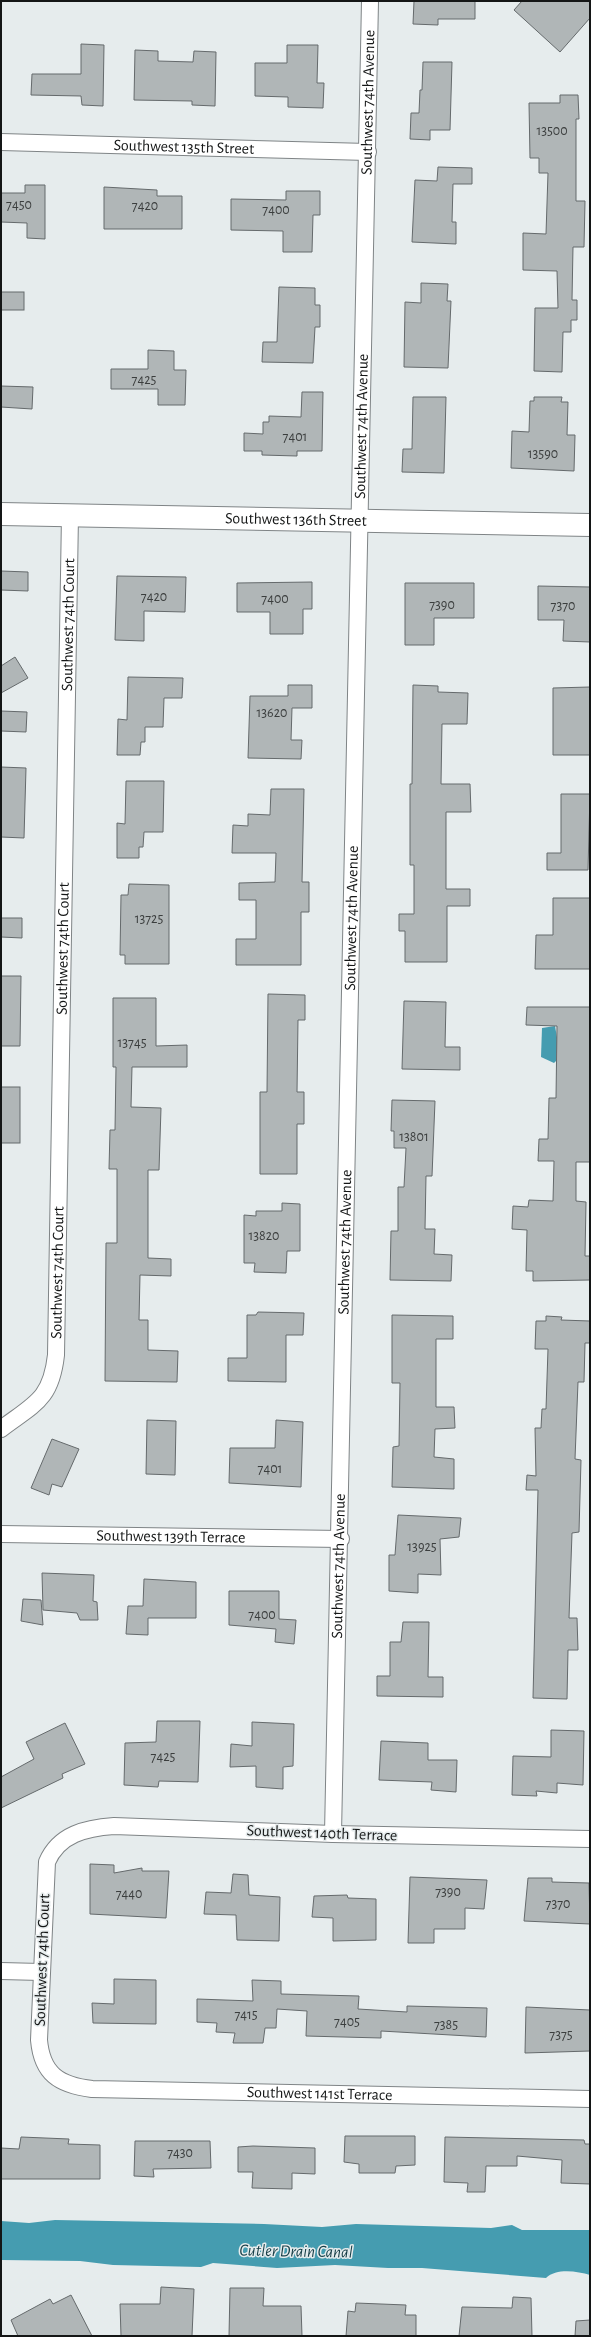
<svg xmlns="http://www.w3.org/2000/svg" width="591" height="2337" font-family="'Alegreya Sans',sans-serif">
<rect width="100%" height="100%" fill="#e6eced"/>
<g fill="#459cb0">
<polygon points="555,1026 558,1043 556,1061 554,1063 541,1057 542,1028"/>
<path d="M55,2220L264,2224L322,2227L356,2224L491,2228L512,2225L522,2230H590V2275C577,2271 556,2268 546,2278L422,2268H388L335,2265L277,2268L213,2263L201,2267L113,2265L80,2261L1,2260V2221L29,2223Z"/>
</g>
<g fill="#b0b6b7" stroke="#656a6c">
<polygon points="414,1 475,1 475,19 438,19 438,25 413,24"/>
<polygon points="522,1 590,1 590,18 560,52 514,10"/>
<polygon points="81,44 104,45 103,106 82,105 81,96 31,95 32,74 81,74"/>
<polygon points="287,45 318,45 317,83 324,83 323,108 288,107 288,97 255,96 255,63 287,63"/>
<polygon points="135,50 158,51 158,61 193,62 194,51 216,52 215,106 192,105 192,101 134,100"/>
<polygon points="423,62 452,62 450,130 430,130 430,140 410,139 411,113 419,113 420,90 422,90"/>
<polygon points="560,95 578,95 579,119 576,119 576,201 585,201 584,247 573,247 572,300 577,300 577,320 571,320 571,332 563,332 562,372 534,371 535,308 558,308 557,271 523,270 523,233 546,234 548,173 539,173 539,158 530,158 529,103 560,103"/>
<polygon points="438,167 472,168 472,184 453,184 452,222 456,222 456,244 412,242 415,180 437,181"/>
<polygon points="25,185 45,185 45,239 27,238 27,223 1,222 1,193 25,193"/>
<polygon points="104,187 157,190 157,196 182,196 182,229 104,229"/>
<polygon points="286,191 320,191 320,215 313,215 312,252 283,252 283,231 231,230 231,199 286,200"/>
<polygon points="421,283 448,284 447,301 451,301 448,368 404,367 405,302 421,303"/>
<polygon points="279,287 315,288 315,305 320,305 320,327 315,327 313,363 262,362 263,342 277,342"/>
<rect x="1" y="292" width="23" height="18"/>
<polygon points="148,350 174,351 174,370 186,370 185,405 158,405 158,389 111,389 111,369 148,369"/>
<polygon points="1,386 33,387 32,409 1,407"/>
<polygon points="302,392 323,392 322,451 297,451 297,456 262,455 262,451 244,451 244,433 263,434 263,422 269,422 269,416 301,417"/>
<polygon points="413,397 446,397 444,473 402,472 403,449 412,449"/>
<polygon points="534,397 562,397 561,402 568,402 567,435 575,435 574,471 511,468 512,431 529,432 530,401 534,401"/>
<polygon points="1,571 28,572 28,591 1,590"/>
<polygon points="117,576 186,577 185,612 144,611 144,641 115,640"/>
<polygon points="312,582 312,609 303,609 303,634 270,634 270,612 237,612 237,583"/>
<polygon points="405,583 474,583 474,618 434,618 434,645 405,645"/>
<polygon points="538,586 590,587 590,642 563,641 564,620 538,620"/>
<polygon points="15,657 28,678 1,693 1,666"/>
<polygon points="128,677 183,678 182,698 164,698 163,727 145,727 145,742 141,742 140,755 117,755 118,719 127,720"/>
<polygon points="288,685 312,685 312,708 292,708 291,740 302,740 301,759 248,758 250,696 288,696"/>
<polygon points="413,685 438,686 438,692 468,693 467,724 442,724 441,784 470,784 471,812 446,812 446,889 470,889 470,906 447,906 447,962 405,962 405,931 399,931 399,914 414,914 414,865 410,865 410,784 412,784"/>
<polygon points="590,687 590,755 553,755 553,688"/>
<polygon points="1,711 27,712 26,732 1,731"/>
<polygon points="1,767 26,768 24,838 1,837"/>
<polygon points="126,781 164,781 163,832 144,832 143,847 139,847 139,858 117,858 117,823 125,824"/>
<polygon points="271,789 304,789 302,882 309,882 309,912 301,912 301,965 236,965 236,939 256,939 256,900 239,900 239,883 275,882 276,853 232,853 233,825 248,826 248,814 270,815"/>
<polygon points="561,794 590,794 588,870 547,870 547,853 561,853"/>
<polygon points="129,884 169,885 169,964 125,964 125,955 120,955 121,895 128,895"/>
<polygon points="553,898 590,898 590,969 535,969 536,935 553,935"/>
<polygon points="1,918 22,918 22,938 1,937"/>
<polygon points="1,976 21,976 20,1046 1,1046"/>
<polygon points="268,994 305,995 305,1020 298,1020 297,1092 304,1092 304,1124 297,1124 297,1174 260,1174 260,1092 267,1092"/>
<polygon points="113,998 156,998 156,1046 187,1045 187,1067 132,1067 131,1107 161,1108 159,1170 148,1170 148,1258 171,1259 171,1276 140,1275 139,1320 148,1320 148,1350 178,1351 177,1382 105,1381 106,1243 117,1243 117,1169 109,1169 110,1130 115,1130 116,1067 113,1067"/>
<polygon points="404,1001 446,1002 445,1047 460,1047 460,1070 402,1069"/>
<polygon points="527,1007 590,1007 590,1162 576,1162 576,1201 586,1202 585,1256 590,1256 590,1280 533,1281 533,1271 526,1271 527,1230 512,1229 513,1206 528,1207 529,1200 553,1201 554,1161 538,1161 539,1139 548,1139 549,1098 556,1098 557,1026 526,1025"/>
<rect x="1" y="1087" width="19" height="56"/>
<polygon points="392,1100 435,1101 432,1176 426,1176 425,1229 435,1229 434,1254 452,1255 451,1281 390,1280 391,1231 398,1231 398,1187 404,1187 406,1148 394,1148 394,1131 391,1131"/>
<polygon points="282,1203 300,1204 300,1251 287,1251 286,1273 254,1272 255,1263 244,1263 244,1215 256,1216 256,1211 282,1211"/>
<polygon points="258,1312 304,1313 303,1335 286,1335 286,1382 228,1381 228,1358 247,1358 247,1315 256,1315"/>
<polygon points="392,1315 453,1316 453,1339 436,1339 436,1407 454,1407 455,1428 435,1429 434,1457 454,1459 454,1489 392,1487 393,1447 399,1446 400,1383 392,1383"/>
<polygon points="546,1316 562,1317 561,1320 590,1321 590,1343 585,1343 584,1382 578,1382 575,1459 581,1460 579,1532 572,1533 569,1618 577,1618 578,1650 568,1650 567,1699 533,1698 538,1490 526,1490 527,1475 536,1476 535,1428 541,1428 542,1409 546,1409 548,1349 535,1349 536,1321 546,1321"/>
<polygon points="147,1420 176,1421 175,1475 146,1474"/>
<polygon points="276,1420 303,1422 301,1487 229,1483 230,1448 275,1448"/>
<polygon points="52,1439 79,1449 62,1487 52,1484 49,1495 31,1488"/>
<polygon points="398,1515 461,1518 459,1537 440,1539 441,1575 418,1574 418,1593 389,1591 389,1555 395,1555"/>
<polygon points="42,1573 94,1575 93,1601 97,1602 98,1620 80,1620 77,1613 43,1610"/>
<polygon points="144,1579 196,1582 196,1618 148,1618 148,1635 126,1634 128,1606 143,1606"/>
<polygon points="229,1591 279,1591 279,1619 296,1620 294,1644 275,1642 276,1629 229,1625"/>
<polygon points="23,1599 41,1600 43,1625 21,1621"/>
<polygon points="403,1622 429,1622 428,1677 443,1677 443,1697 377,1696 377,1676 390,1676 390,1642 401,1642"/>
<polygon points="157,1721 200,1721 198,1782 159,1781 158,1787 124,1785 125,1743 156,1742"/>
<polygon points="252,1722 294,1724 293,1766 283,1767 283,1789 256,1787 256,1766 230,1767 231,1744 252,1746"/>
<polygon points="65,1723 85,1764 62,1774 63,1778 1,1808 1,1777 34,1759 26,1742"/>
<polygon points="551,1730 584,1731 583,1785 557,1783 557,1793 536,1791 537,1796 512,1795 513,1756 551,1757"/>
<polygon points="381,1741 428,1743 428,1760 457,1760 456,1792 431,1790 432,1782 379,1780"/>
<polygon points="90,1864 114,1865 114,1873 142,1868 142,1871 169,1871 166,1918 90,1914"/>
<polygon points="233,1874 248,1875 249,1895 280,1897 279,1941 237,1940 236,1915 204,1914 206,1892 231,1893"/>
<polygon points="410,1877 487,1880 484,1909 465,1908 465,1929 434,1929 434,1943 408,1943"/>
<polygon points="528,1878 552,1878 552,1882 589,1883 590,1924 524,1921"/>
<polygon points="347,1895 348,1898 376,1899 376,1940 333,1941 333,1918 312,1917 314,1896"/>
<polygon points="114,1979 156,1980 156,2024 93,2023 92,2003 114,2004"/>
<polygon points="252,1980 281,1981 281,1994 359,1996 358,2009 407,2012 407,2006 487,2008 486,2037 381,2031 381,2038 306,2036 307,2011 277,2009 276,2028 265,2028 263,2043 233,2043 235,2033 216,2032 217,2023 197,2022 197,1999 253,2001"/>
<polygon points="526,2007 590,2010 590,2051 525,2053"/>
<polygon points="345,2136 415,2136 415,2165 396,2166 395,2173 359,2173 359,2164 344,2162"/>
<polygon points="21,2137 69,2139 68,2144 100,2145 100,2179 1,2179 1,2148 19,2149"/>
<polygon points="445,2137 584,2140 585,2144 590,2144 590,2184 561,2183 562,2160 517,2156 517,2166 486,2166 485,2192 467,2192 468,2183 444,2182"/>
<polygon points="135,2141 210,2141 211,2168 153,2169 154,2177 134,2176"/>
<polygon points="253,2146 315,2148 315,2174 292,2173 292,2189 252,2188 253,2172 238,2172 238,2147"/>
<polygon points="161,2287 194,2289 192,2336 121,2336 120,2304 160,2304"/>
<polygon points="230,2288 264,2288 263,2306 301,2306 302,2336 229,2336"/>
<polygon points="71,2295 92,2336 18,2336 11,2320 50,2299 53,2304"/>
<polygon points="513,2297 531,2298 532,2336 459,2336 462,2307 512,2308"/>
<polygon points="356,2303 406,2305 405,2315 416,2315 416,2336 346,2336 348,2311 355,2312"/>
<polygon points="590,2320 590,2336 575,2336 576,2321"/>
</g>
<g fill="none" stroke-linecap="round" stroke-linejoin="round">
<g stroke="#7f8486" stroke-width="18">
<g id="street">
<path id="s1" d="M1,142L368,152"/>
<path id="s2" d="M1,1429C34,1404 51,1400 56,1355L70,515"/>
<path id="s3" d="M1,1534L341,1539"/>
<path id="s4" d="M333,1834L370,1"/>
<path id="s5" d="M590,1839L333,1834L114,1826C86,1828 59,1834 47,1862L39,2040C42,2074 59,2085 92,2089L590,2099"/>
<polyline points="1,1971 41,1972"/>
</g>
</g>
<g stroke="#7f8486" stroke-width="24">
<g id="secondary">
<path id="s6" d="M1,514L590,525"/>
</g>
</g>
<use href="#street" stroke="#fff" stroke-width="16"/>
<use href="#secondary" stroke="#fff" stroke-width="22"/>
</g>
<g text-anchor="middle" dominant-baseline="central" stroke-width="3" stroke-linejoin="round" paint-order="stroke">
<g font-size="14" fill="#3b3e3e">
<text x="552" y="131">13500</text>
<text x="19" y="205">7450</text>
<text x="145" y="206">7420</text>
<text x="276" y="210">7400</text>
<text x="144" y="380">7425</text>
<text x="295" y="437">7401</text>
<text x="543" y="454">13590</text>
<text x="154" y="597">7420</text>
<text x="275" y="599">7400</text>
<text x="442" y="605">7390</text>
<text x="563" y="606">7370</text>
<text x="272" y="713">13620</text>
<text x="149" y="919">13725</text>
<text x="132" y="1043">13745</text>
<text x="414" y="1137">13801</text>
<text x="264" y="1236">13820</text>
<text x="270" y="1469">7401</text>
<text x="422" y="1547">13925</text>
<text x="262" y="1615">7400</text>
<text x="163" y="1757">7425</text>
<text x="448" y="1892">7390</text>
<text x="129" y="1894">7440</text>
<text x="558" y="1904">7370</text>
<text x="246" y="2015">7415</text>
<text x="347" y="2022">7405</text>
<text x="446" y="2025">7385</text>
<text x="561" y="2035">7375</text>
<text x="180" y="2153">7430</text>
</g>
<g font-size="16" fill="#141616" stroke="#e6eced">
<text stroke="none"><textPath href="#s4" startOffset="1732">Southwest 74th Avenue</textPath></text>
<text stroke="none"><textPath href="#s1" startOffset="183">Southwest 135th Street</textPath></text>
<text stroke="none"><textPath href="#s4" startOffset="1408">Southwest 74th Avenue</textPath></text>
<text stroke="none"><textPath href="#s6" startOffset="295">Southwest 136th Street</textPath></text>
<text stroke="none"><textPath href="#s2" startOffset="827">Southwest 74th Court</textPath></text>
<text stroke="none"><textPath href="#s4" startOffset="916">Southwest 74th Avenue</textPath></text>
<text stroke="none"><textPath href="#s2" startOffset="503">Southwest 74th Court</textPath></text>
<text stroke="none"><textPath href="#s4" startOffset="592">Southwest 74th Avenue</textPath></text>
<text stroke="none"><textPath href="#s2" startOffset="179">Southwest 74th Court</textPath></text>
<text stroke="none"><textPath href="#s3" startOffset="170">Southwest 139th Terrace</textPath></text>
<text stroke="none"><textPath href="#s4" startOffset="268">Southwest 74th Avenue</textPath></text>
<text transform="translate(322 1833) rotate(2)">Southwest 140th Terrace</text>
<text transform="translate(42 1960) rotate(-88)">Southwest 74th Court</text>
<text stroke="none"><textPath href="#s5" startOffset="1043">Southwest 141st Terrace</textPath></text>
</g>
<g font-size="17" font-style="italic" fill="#163e47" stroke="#e6eced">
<text transform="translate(296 2251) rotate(1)">Cutler Drain Canal</text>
</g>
</g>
<rect width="591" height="2337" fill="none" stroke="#141616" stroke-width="4"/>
</svg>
